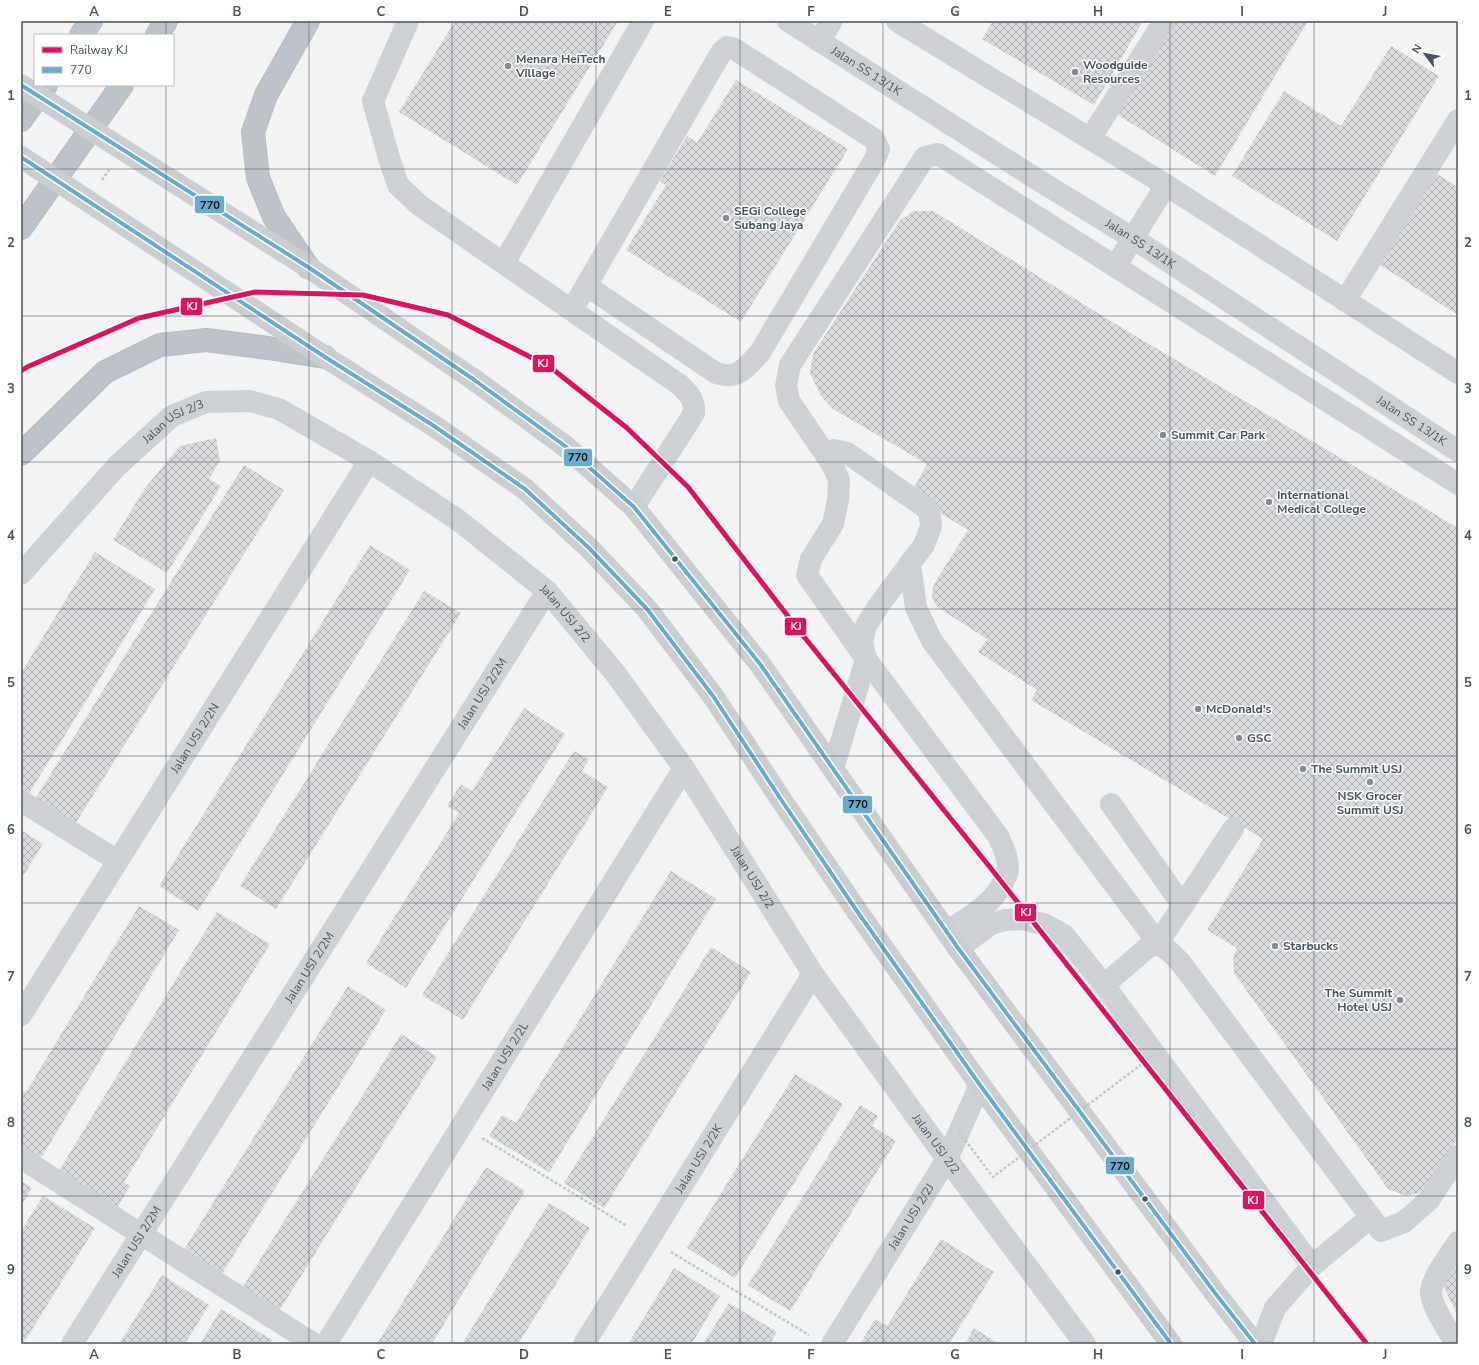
<svg xmlns="http://www.w3.org/2000/svg" width="1479" height="1365" font-family="'Nunito Sans',sans-serif">
<defs>
<pattern id="building-cross-hatch" width="8" height="8" patternUnits="userSpaceOnUse"><rect width="8" height="8" fill="#dadadc"/><path d="M0 0l8 8M0 8l8-8" fill="none" stroke="#b3b3b6"/></pattern>
</defs>
<rect width="100%" height="100%" fill="#f3f3f3"/>
<g fill="url(#building-cross-hatch)">
<polygon points="455,21 618,21 517,185 399,112"/>
<polygon points="993,21 1143,21 1094,105 982,39"/>
<polygon points="1170,21 1308,21 1215,176 1115,113"/>
<polygon points="1391,46 1439,76 1337,241 1232,176 1284,91 1341,126"/>
<polygon points="736,80 848,149 741,322 626,250 666,185 660,181 687,136 697,143"/>
<polygon points="1434,172 1458,187 1458,315 1377,263"/>
<polygon points="914,211 933,211 1122,328 1458,528 1458,1139 1422,1192 1406,1196 1388,1189 1234,973 1233,957 1237,948 1207,930 1263,839 1031,700 1037,690 978,652 987,639 937,607 932,598 933,587 939,576 968,530 910,495 927,464 833,409 821,396 810,373 813,354 900,220"/>
<polygon points="216,438 220,461 209,479 221,486 167,573 113,540 145,488 180,446"/>
<polygon points="244,465 284,490 72,829 32,804"/>
<polygon points="370,545 410,570 198,911 159,886"/>
<polygon points="95,552 155,589 25,800 21,798 21,673"/>
<polygon points="424,591 461,613 276,909 240,886"/>
<polygon points="524,708 565,734 406,988 366,963 459,813 447,806 461,784 472,791"/>
<polygon points="574,751 589,759 582,771 608,787 463,1020 422,995"/>
<polygon points="21,830 43,844 21,879"/>
<polygon points="671,871 716,899 549,1172 489,1136 502,1115 516,1123"/>
<polygon points="139,906 179,930 38,1163 21,1152 21,1089 26,1092"/>
<polygon points="217,912 270,944 124,1182 130,1186 116,1210 57,1174"/>
<polygon points="711,947 751,972 604,1208 564,1183"/>
<polygon points="348,986 386,1010 220,1277 182,1253"/>
<polygon points="401,1034 437,1057 278,1313 241,1290"/>
<polygon points="795,1074 843,1104 735,1278 687,1248"/>
<polygon points="860,1105 878,1116 872,1126 896,1141 790,1311 748,1285"/>
<polygon points="486,1167 525,1191 433,1342 432,1344 377,1344"/>
<polygon points="21,1181 32,1188 21,1206"/>
<polygon points="43,1196 95,1228 23,1344 21,1344 21,1231"/>
<polygon points="549,1203 590,1228 564,1271 518,1344 462,1344"/>
<polygon points="941,1239 994,1272 949,1344 860,1344 875,1319 887,1326"/>
<polygon points="1458,1261 1458,1317 1443,1285"/>
<polygon points="674,1268 720,1296 694,1340 691,1344 628,1344"/>
<polygon points="162,1275 209,1305 185,1344 119,1344"/>
<polygon points="729,1303 777,1332 770,1344 703,1344"/>
<polygon points="221,1309 272,1340 270,1344 200,1344"/>
<polygon points="974,1328 999,1344 965,1344"/>
</g>
<g fill="none" stroke-linecap="round" stroke-linejoin="round">
<g stroke="#b7bbc3" stroke-width="24">
<g id="highway">
<polyline points="308,21 266,95 253,132 258,178 274,217 308,267"/>
<polyline points="81,35 91,21"/>
<polyline points="157,35 166,21"/>
<polyline points="21,120 46,85"/>
<polyline points="21,228 122,85"/>
<polyline points="21,454 105,372 160,345 206,340 268,348 325,357"/>
</g>
</g>
<g stroke="#bbc8c5" stroke-width="2.5" stroke-dasharray="3 2" stroke-linecap="butt">
<polyline points="102,180 109,170"/>
<polyline points="482,1138 627,1226"/>
<polyline points="671,1252 809,1335"/>
</g>
<g stroke="#ced1d4" stroke-width="22">
<path d="M408,21L373,101L389,158L398,185L419,205L680,385C689,394 695,400 694,413L634,507"/>
<path id="s1" d="M788,21L1027,173L1134,239L1458,451"/>
<polyline points="897,21 1166,185 1458,373"/>
<polyline points="819,41 832,21"/>
<polyline points="1090,139 1164,21"/>
<polyline points="504,263 643,21"/>
<polyline points="1115,267 1166,185"/>
<polyline points="1345,301 1458,120"/>
<path d="M572,310L722,51L727,47L733,48L874,139L879,149L875,159L761,351C748,366 738,381 716,373L587,286"/>
<polyline points="826,455 834,450 847,453 929,510 931,526 924,545 879,605 866,626 862,642 866,659 833,769"/>
<polyline points="910,563 916,608 932,641 1158,943 1233,829"/>
<path id="s2" d="M21,574L117,466L172,416L206,402L250,401L279,409L369,461L458,520L547,591L615,673L684,768L813,974L947,1159L1085,1344"/>
<polyline points="21,801 118,861"/>
<polyline points="1111,804 1183,906"/>
<path d="M947,932C968,917 994,905 1004,880C1006,877 1008,872 1008,869C1008,857 1003,847 998,836L866,659L807,575L811,559L833,524L838,500L839,480L832,464L789,401L786,386L790,365L925,157L938,154L1458,484"/>
<polyline points="958,948 991,924 1005,920 1023,919 1046,925 1064,935 1104,985 1312,1266"/>
<polyline points="1104,985 1147,948 1158,943 1170,952 1181,963 1381,1231 1404,1222 1429,1200 1458,1156"/>
<path id="s3" d="M21,1015L369,461"/>
<polyline points="21,1158 314,1344"/>
<path id="s4" d="M72,1344L547,591"/>
<path id="s5" d="M326,1344L684,768"/>
<path id="s6" d="M584,1344L813,974"/>
<path id="s7" d="M832,1344L947,1159L980,1085"/>
<polyline points="1261,1344 1275,1308 1312,1266 1371,1217"/>
<path d="M1456,1344C1449,1331 1430,1305 1431,1291C1433,1276 1450,1255 1458,1242"/>
</g>
<g stroke="#caced1" stroke-width="22">
<polyline points="308,267 473,379 565,446 634,507 760,664 958,948 1215,1293 1255,1344"/>
<polyline points="325,357 434,426 525,489 589,548 647,609 713,696 782,801 859,914 980,1085 1171,1344"/>
</g>
<use href="#highway" stroke="#bec3c9" stroke-width="22"/>
<polyline stroke="#bbc8c5" stroke-width="2.5" stroke-dasharray="3 2" stroke-linecap="butt" points="959,1132 993,1177 1155,1054"/>
<g stroke="#caced1" stroke-width="22">
<polyline points="21,85 308,267"/>
<polyline points="21,157 325,357"/>
</g>
<g stroke="#fff" stroke-width="7">
<g id="bus-1">
<polyline points="21,85 308,267 473,379 565,446 634,507 760,664 958,948 1215,1293 1255,1344"/>
<polyline points="21,157 325,357 434,426 525,489 589,548 647,609 713,696 782,801 859,914 980,1085 1171,1344"/>
</g>
</g>
<use href="#bus-1" stroke="#67acce" stroke-width="4"/>
<g stroke="#fff" stroke-width="8">
<polyline id="rail-1" points="21,371 27,367 139,318 255,292 363,295 448,315 550,367 627,428 688,487 801,633 989,866 1367,1344"/>
</g>
<use href="#rail-1" stroke="#e0115f" stroke-width="5"/>
</g>
<path fill="none" stroke="#485361" stroke-width="1" stroke-opacity="0.55" d="M166,21V35M309,21V1344M452,21V1344M596,21V1344M740,21V1344M883,21V1344M1026,21V1344M1170,21V1344M1314,21V1344M166,85V1344M21,169H1458M21,316H1458M21,462H1458M21,609H1458M21,756H1458M21,903H1458M21,1049H1458M21,1196H1458"/>
<g fill="#848b94" stroke="#fff" stroke-width="1.5">
<circle cx="508" cy="66" r="4"/>
<circle cx="1075" cy="72" r="4"/>
<circle cx="726" cy="218" r="4"/>
<circle cx="1163" cy="435" r="4"/>
<circle cx="1269" cy="502" r="4"/>
<circle cx="1198" cy="709" r="4"/>
<circle cx="1239" cy="738" r="4"/>
<circle cx="1303" cy="769" r="4"/>
<circle cx="1370" cy="782" r="4"/>
<circle cx="1275" cy="946" r="4"/>
<circle cx="1400" cy="1000" r="4"/>
</g>
<g fill="#485361" stroke="#fff" stroke-width="1.5">
<circle cx="675" cy="559" r="3.5"/>
<circle cx="1145" cy="1199" r="3.5"/>
<circle cx="1118" cy="1272" r="3.5"/>
</g>
<g text-anchor="middle" dominant-baseline="central" stroke-width="3" stroke-linejoin="round" paint-order="stroke">
<g font-size="12" font-weight="bold" fill="#485361" stroke="#fff" text-anchor="start">
<text x="516" y="59">Menara HeiTech<tspan x="516" dy="14">Village</tspan></text>
<text x="1083" y="65">Woodguide<tspan x="1083" dy="14">Resources</tspan></text>
<text x="734" y="211">SEGi College<tspan x="734" dy="14">Subang Jaya</tspan></text>
<text x="1171" y="435">Summit Car Park</text>
<text x="1277" y="495">International<tspan x="1277" dy="14">Medical College</tspan></text>
<text x="1206" y="709">McDonald's</text>
<text x="1247" y="738">GSC</text>
<text x="1311" y="769">The Summit USJ</text>
<text x="1370" y="796" text-anchor="middle">NSK Grocer<tspan x="1370" dy="14">Summit USJ</tspan></text>
<text x="1283" y="946">Starbucks</text>
<text x="1392" y="993" text-anchor="end">The Summit<tspan x="1392" dy="14">Hotel USJ</tspan></text>
</g>
<g font-size="12" fill="#485361" stroke="#fff">
<text stroke="none"><textPath href="#s1" startOffset="93">Jalan SS 13/1K</textPath></text>
<text stroke="none"><textPath href="#s1" startOffset="417">Jalan SS 13/1K</textPath></text>
<text stroke="none"><textPath href="#s1" startOffset="741">Jalan SS 13/1K</textPath></text>
<text stroke="none"><textPath href="#s2" startOffset="217">Jalan USJ 2/3</textPath></text>
<text stroke="none"><textPath href="#s2" startOffset="683">Jalan USJ 2/2</textPath></text>
<text stroke="none"><textPath href="#s4" startOffset="769">Jalan USJ 2/2M</textPath></text>
<text stroke="none"><textPath href="#s3" startOffset="327">Jalan USJ 2/2N</textPath></text>
<text stroke="none"><textPath href="#s2" startOffset="1007">Jalan USJ 2/2</textPath></text>
<text stroke="none"><textPath href="#s4" startOffset="445">Jalan USJ 2/2M</textPath></text>
<text stroke="none"><textPath href="#s5" startOffset="339">Jalan USJ 2/2L</textPath></text>
<text stroke="none"><textPath href="#s2" startOffset="1331">Jalan USJ 2/2</textPath></text>
<text stroke="none"><textPath href="#s6" startOffset="218">Jalan USJ 2/2K</textPath></text>
<text stroke="none"><textPath href="#s7" startOffset="150">Jalan USJ 2/2J</textPath></text>
<text stroke="none"><textPath href="#s4" startOffset="121">Jalan USJ 2/2M</textPath></text>
</g>
</g>
<g stroke="#fff" stroke-width="1.5">
<rect x="194" y="195" width="31" height="19" rx="4" fill="#67acce"/>
<rect x="180" y="297" width="23" height="19" rx="4" fill="#e0115f"/>
<rect x="532" y="354" width="23" height="19" rx="4" fill="#e0115f"/>
<rect x="563" y="448" width="30" height="19" rx="4" fill="#67acce"/>
<rect x="784" y="617" width="23" height="19" rx="4" fill="#e0115f"/>
<rect x="842" y="795" width="31" height="19" rx="4" fill="#67acce"/>
<rect x="1014" y="903" width="23" height="19" rx="4" fill="#e0115f"/>
<rect x="1105" y="1156" width="30" height="19" rx="4" fill="#67acce"/>
<rect x="1242" y="1190" width="23" height="20" rx="4" fill="#e0115f"/>
</g>
<g font-size="11" text-anchor="middle" font-weight="bold" fill="#fff">
<text x="192" y="310">KJ</text>
<text x="543" y="367">KJ</text>
<text x="796" y="630">KJ</text>
<text x="1026" y="916">KJ</text>
<text x="1253" y="1204">KJ</text>
</g>
<g font-size="11" text-anchor="middle" font-weight="bold" fill="#111">
<text x="210" y="209">770</text>
<text x="578" y="461">770</text>
<text x="858" y="808">770</text>
<text x="1120" y="1170">770</text>
</g>
<rect width="1479" height="1365" fill="none" stroke="#ffffff" stroke-width="44"/>
<rect x="34" y="34" width="140" height="52" fill="#ffffff" stroke="#b6bac0"/>
<rect x="42" y="47" width="20" height="6" fill="#e0115f" stroke="#b6bac0"/>
<text x="70" y="54" font-size="12" fill="#485361">Railway KJ</text>
<rect x="42" y="67" width="20" height="6" fill="#67acce" stroke="#b6bac0"/>
<text x="70" y="74" font-size="12" fill="#485361">770</text>
<g transform="translate(1425 54) rotate(302)" stroke="#ffffff" stroke-width="3" paint-order="stroke">
<path d="M0-3L7 15L0 10L-7 15Z" fill="#485361"/>
<text y="-6" font-size="11" font-weight="bold" text-anchor="middle" fill="#485361">N</text>
</g>
<rect x="22" y="22" width="1435" height="1321" fill="none" stroke="#485361" stroke-width="1.5"/>
<g font-size="13" text-anchor="middle" font-weight="bold" fill="#485361">
<text x="94" y="16">A</text>
<text x="237" y="16">B</text>
<text x="381" y="16">C</text>
<text x="524" y="16">D</text>
<text x="668" y="16">E</text>
<text x="811" y="16">F</text>
<text x="955" y="16">G</text>
<text x="1098" y="16">H</text>
<text x="1242" y="16">I</text>
<text x="1385" y="16">J</text>
<text x="11" y="100">1</text>
<text x="1468" y="100">1</text>
<text x="11" y="247">2</text>
<text x="1468" y="247">2</text>
<text x="11" y="393">3</text>
<text x="1468" y="393">3</text>
<text x="11" y="540">4</text>
<text x="1468" y="540">4</text>
<text x="11" y="687">5</text>
<text x="1468" y="687">5</text>
<text x="11" y="834">6</text>
<text x="1468" y="834">6</text>
<text x="11" y="981">7</text>
<text x="1468" y="981">7</text>
<text x="11" y="1127">8</text>
<text x="1468" y="1127">8</text>
<text x="11" y="1274">9</text>
<text x="1468" y="1274">9</text>
<text x="94" y="1359">A</text>
<text x="237" y="1359">B</text>
<text x="381" y="1359">C</text>
<text x="524" y="1359">D</text>
<text x="668" y="1359">E</text>
<text x="811" y="1359">F</text>
<text x="955" y="1359">G</text>
<text x="1098" y="1359">H</text>
<text x="1242" y="1359">I</text>
<text x="1385" y="1359">J</text>
</g>
</svg>
